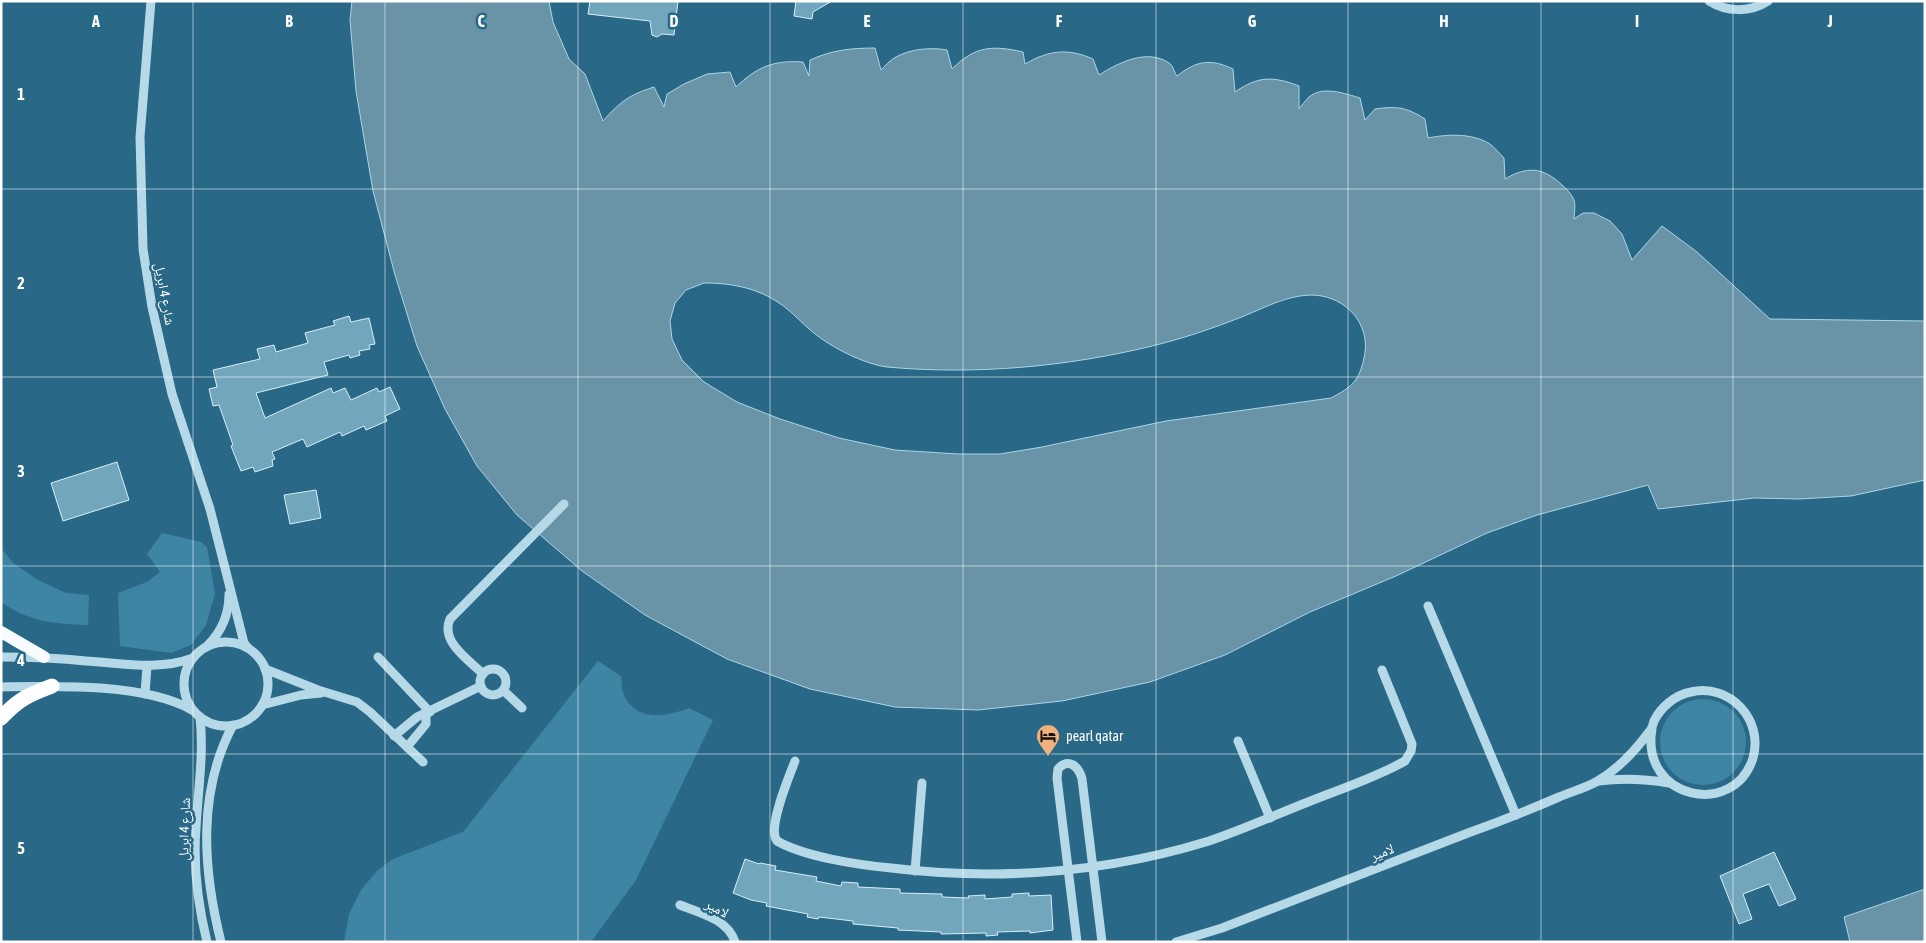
<svg xmlns="http://www.w3.org/2000/svg" width="1926" height="943" font-family="'Asap Condensed','Noto Naskh Arabic',sans-serif">
<rect width="100%" height="100%" fill="#296987"/>
<g fill="#3e85a4">
<polygon points="162,533 201,542 207,547 215,594 206,625 191,645 171,653 120,646 118,593 147,582 160,572 147,554"/>
<path d="M1,548L13,563L38,580L66,593L89,595L88,625C54,624 30,622 1,602Z"/>
<path d="M598,661L621,676C622,682 621,689 624,695C636,722 666,717 689,708L713,720L636,880L591,942H344L349,914L361,890L377,871L393,859L463,832Z"/>
<circle cx="1703" cy="742" r="43"/>
</g>
<g fill="#6994a7" stroke="#aad6e8" fill-rule="evenodd">
<path d="M352,1H549L553,22L569,59L585,74L603,121C621,101 629,95 654,87L664,107L667,94L684,84L707,74L730,72L736,87C757,67 773,60 803,62L809,76L810,60C832,50 852,48 875,48L881,70C885,66 890,60 896,57C910,49 931,47 947,50L952,69C975,46 992,45 1023,52L1025,64C1049,50 1068,48 1093,59L1099,75C1118,63 1147,48 1169,63C1173,65 1174,72 1177,76C1196,61 1210,58 1233,69L1235,92C1258,76 1273,76 1299,86V109C1302,105 1306,100 1309,97C1323,85 1346,94 1360,98L1365,120L1375,109C1397,106 1406,107 1425,119L1428,138C1448,134 1472,133 1490,144C1495,148 1500,154 1504,158L1505,179C1527,166 1543,167 1562,185C1566,188 1572,195 1574,200C1576,205 1574,214 1574,219L1583,213H1594L1610,221L1622,234L1632,260L1662,226L1697,252L1770,319L1925,321V480L1851,496L1799,499L1754,498L1658,509L1648,485L1537,515L1487,533L1396,576L1310,612L1225,655L1150,682L1062,701L978,710L895,707L810,689L727,659L645,615L582,571L517,515L477,466L445,409L417,346L395,275L373,191L356,91L350,20ZM704,283C729,283 754,287 776,301C793,311 805,328 822,339C837,350 868,365 887,367C975,375 1066,367 1152,346C1181,339 1211,329 1239,318C1265,308 1293,291 1322,296C1352,302 1371,329 1364,358C1359,381 1352,387 1331,398L1166,421L1042,447L1000,454H958L895,450L839,438L780,419L737,402L704,382L682,360L672,339L670,321L675,303L686,290Z"/>
<polygon points="1925,889 1925,942 1850,942 1844,917"/>
</g>
<g fill="#71a6bd" stroke="#d9eef7">
<polygon points="590,1 678,1 674,35 662,34 657,37 652,35 650,21 588,14"/>
<polygon points="796,1 832,1 813,12 812,19 794,16"/>
<polygon points="349,316 351,322 369,318 375,344 369,345 370,349 359,351 360,355 350,358 349,355 324,362 328,375 256,393 265,418 331,388 333,393 345,388 351,400 377,388 379,392 390,387 400,409 385,416 387,421 366,430 364,426 342,436 340,432 307,447 303,439 272,452 275,459 272,460 273,466 255,472 253,467 241,471 231,446 233,445 219,405 213,406 209,389 217,387 213,370 260,359 257,349 274,345 276,352 308,343 305,333 335,325 333,321"/>
<polygon points="117,462 129,500 63,521 51,483"/>
<polygon points="316,490 321,518 290,524 284,495"/>
<polygon points="1774,852 1796,899 1779,906 1769,884 1743,894 1752,919 1739,924 1720,876"/>
<polygon points="745,859 759,864 760,863 776,866 775,870 817,877 816,881 841,886 842,882 858,883 858,887 900,889 900,893 942,894 942,897 969,898 968,896 985,895 985,899 1012,897 1012,894 1029,893 1029,896 1051,895 1053,930 1030,933 1030,931 997,932 998,935 986,936 986,933 941,934 941,932 898,930 898,928 853,924 853,921 819,917 818,919 807,917 808,914 766,906 767,903 751,900 733,893"/>
</g>
<g fill="none" stroke-linecap="round" stroke-linejoin="round">
<g stroke="#b6d9e8" stroke-width="9">
<polyline points="151,1 140,137 143,249 152,307 172,394 210,509 244,643 248,648"/>
<path d="M1709,1C1726,12 1750,13 1768,1"/>
<polyline points="1428,606 1516,815"/>
<circle cx="226" cy="684" r="42"/>
<path d="M208,645C222,631 229,615 229,594"/>
<path d="M1,657C30,657 58,658 86,661C122,663 158,671 193,658"/>
<polyline points="378,657 430,712"/>
<circle cx="493" cy="682" r="13"/>
<polyline points="265,669 318,690 357,702 370,712 423,762"/>
<path d="M483,674C469,660 440,642 450,619L564,504"/>
<path d="M1,687C56,686 144,683 192,710"/>
<polyline points="504,691 522,708"/>
<polyline points="145,694 147,666"/>
<polyline points="262,705 301,695 321,693"/>
<path d="M200,717C204,754 198,790 196,828C193,866 198,905 207,942"/>
<polyline points="394,736 417,717 481,686"/>
<polyline points="1238,741 1270,818"/>
<polyline points="407,747 426,724 426,714"/>
<path d="M795,761C789,777 767,828 777,841C805,857 859,865 891,868C999,881 1105,873 1209,841C1242,830 1275,815 1308,802C1340,789 1375,778 1405,761L1411,751L1412,744L1382,670"/>
<path d="M1599,781C1623,778 1645,779 1669,783"/>
<polyline points="915,871 922,783"/>
<path d="M680,905C700,913 728,919 735,942"/>
<path d="M221,942C203,870 197,792 233,725"/>
<path d="M1077,942L1057,778L1058,769C1069,757 1079,767 1082,779L1102,942"/>
<path d="M1176,942L1222,928C1304,897 1386,865 1468,833C1499,822 1529,810 1559,797C1571,792 1585,788 1596,782C1617,770 1635,751 1649,732C1652,729 1653,725 1654,721C1661,707 1675,695 1691,692C1729,683 1764,719 1753,758C1734,819 1640,799 1652,729"/>
</g>
<polyline stroke="#f8fcfe" stroke-width="12" points="1,632 44,657"/>
<path stroke="#fff" stroke-width="15" d="M1,718C19,699 28,695 52,686"/>
</g>
<path fill="none" stroke="#fff" stroke-width="1" stroke-opacity="0.55" d="M193,1V942M385,1V942M578,1V942M770,1V942M963,1V942M1156,1V942M1348,1V942M1541,1V942M1733,1V942M1,189H1925M1,377H1925M1,566H1925M1,754H1925"/>
<defs>
<g id="hotel-pin" transform="scale(1.25)"><path d="M0 17L-7.5 6A9.5 9.5 0 1 1 7.5 6Z" fill="#efb27d" stroke="#296987"/><path d="M-6-4.5h1.5V1H6V5H4.5V3h-9V5H-6ZM-4 0a1.8 1.8 0 1 1 3.6 0ZM.5 0V-2.5h3Q6-2.5 6 0Z" fill="#111"/></g>
</defs>
<g fill-rule="evenodd">
<use href="#hotel-pin" x="1048" y="736"/>
</g>
<g text-anchor="middle" dominant-baseline="central" stroke-width="5" stroke-linejoin="round" paint-order="stroke">
<g font-size="14" fill="#fff" stroke="#296987">
<text transform="translate(165 294) rotate(80)">شارع 4 ابريل</text>
<text transform="translate(184 829) rotate(-88)">شارع 4 ابريل</text>
<text transform="translate(1382 852) rotate(-21)">لامير</text>
<text transform="translate(717 908) rotate(28)">لامير</text>
</g>
<g font-size="14" fill="#fff" stroke="#296987" text-anchor="start">
<text x="1066" y="736">pearl qatar</text>
</g>
</g>
<g font-size="16" text-anchor="middle" font-weight="bold" fill="#fff" stroke="#296987" stroke-width="5" stroke-linejoin="round" paint-order="stroke">
<text x="96" y="27">A</text>
<text x="289" y="27">B</text>
<text x="481" y="27">C</text>
<text x="674" y="27">D</text>
<text x="867" y="27">E</text>
<text x="1059" y="27">F</text>
<text x="1252" y="27">G</text>
<text x="1444" y="27">H</text>
<text x="1637" y="27">I</text>
<text x="1830" y="27">J</text>
<text x="21" y="100">1</text>
<text x="21" y="289">2</text>
<text x="21" y="477">3</text>
<text x="21" y="666">4</text>
<text x="21" y="854">5</text>
</g>
<rect width="1926" height="943" fill="none" stroke="#ffffff" stroke-width="5"/>
</svg>
